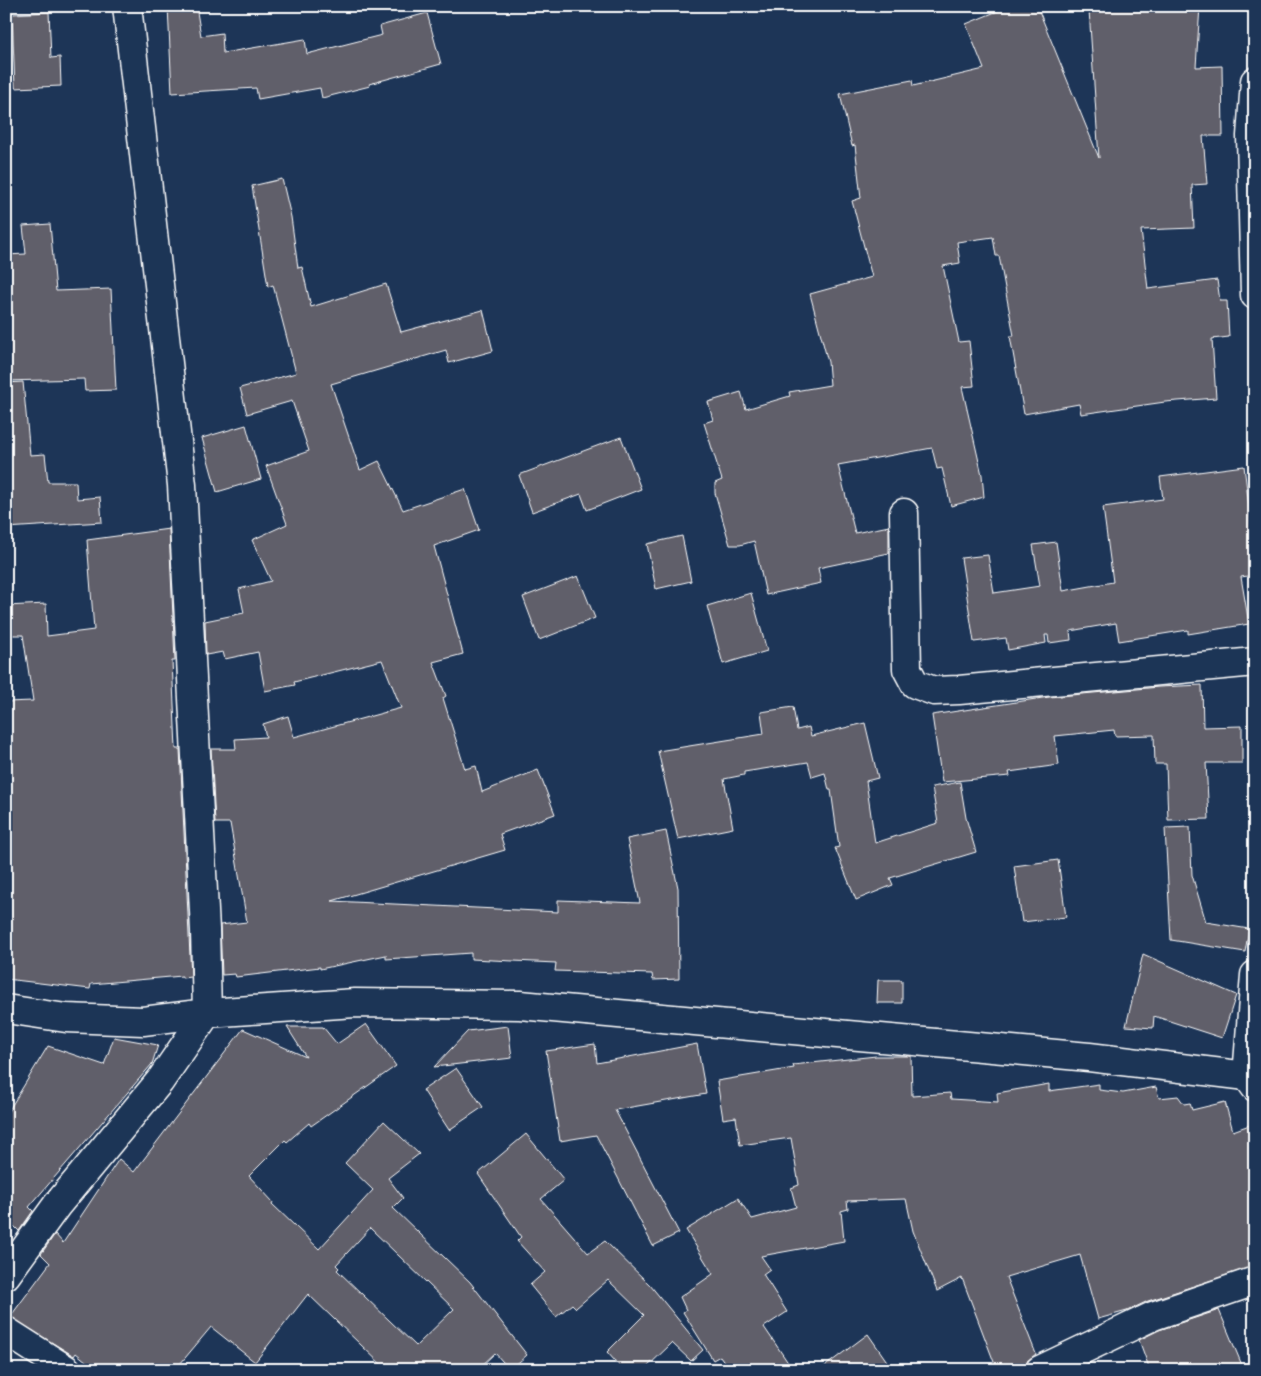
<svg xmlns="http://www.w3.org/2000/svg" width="1261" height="1376" font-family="Itim,sans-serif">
<rect width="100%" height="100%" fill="#1d3557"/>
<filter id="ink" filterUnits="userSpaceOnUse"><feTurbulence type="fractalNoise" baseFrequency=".02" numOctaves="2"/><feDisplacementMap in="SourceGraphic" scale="10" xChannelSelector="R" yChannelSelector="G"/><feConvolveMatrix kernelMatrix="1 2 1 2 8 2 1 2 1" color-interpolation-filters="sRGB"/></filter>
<g filter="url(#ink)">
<g fill="#615f6b" stroke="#fff" fill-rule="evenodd">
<polygon points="168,6 196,6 201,36 222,33 223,53 305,39 307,54 382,35 380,26 427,13 441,64 369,84 370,86 322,98 320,88 258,99 256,88 172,93"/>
<polygon points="1010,6 1037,6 1099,158 1089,10 1136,6 1200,6 1196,67 1222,66 1223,136 1203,136 1207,184 1192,185 1194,228 1141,230 1148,289 1217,280 1220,301 1227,301 1229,337 1212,339 1216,398 1165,402 1081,414 1079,404 1024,414 1010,336 1014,336 999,256 996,256 993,237 957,242 960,263 943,266 959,342 969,341 974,386 962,387 982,475 984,497 951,506 942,468 937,469 932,448 838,465 855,533 889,526 889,553 818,568 821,583 766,595 754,541 740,545 730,545 715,493 715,483 722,480 704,423 713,420 708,402 741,392 746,409 790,396 789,392 830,385 828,362 810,294 872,277 852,201 861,198 855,145 852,146 840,94 912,80 913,86 984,69 966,24"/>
<polygon points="49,12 51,58 60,57 61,86 15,88 12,14"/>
<polygon points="282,179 291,217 298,268 302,267 311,307 386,284 401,332 483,310 493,351 449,363 446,350 331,384 360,470 379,461 403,510 465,489 479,530 434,546 463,654 433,662 446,696 443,698 465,769 476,766 482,792 538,770 555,814 500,834 505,850 332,901 558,912 558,900 640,903 627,839 666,831 678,888 679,979 653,980 652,974 555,971 556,963 471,959 471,953 386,959 386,955 320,969 320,967 236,977 235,974 222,975 220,925 247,922 230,823 215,823 211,749 236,749 235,739 266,737 263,724 288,716 294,737 401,708 382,660 294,682 295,685 265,691 258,652 225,659 223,652 206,655 205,621 244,613 239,589 271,581 252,540 287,524 266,466 309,451 292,401 247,414 240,388 296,373 273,285 268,287 252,186"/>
<polygon points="50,224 56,291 111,289 116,390 85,391 84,379 6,381 6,255 26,254 23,226"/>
<polygon points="23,382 30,455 45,454 48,482 76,482 77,499 100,497 102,522 6,528 6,383"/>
<polygon points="246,425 261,479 217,492 202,438"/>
<polygon points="621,437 641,489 587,510 581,494 532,512 519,475"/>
<polygon points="1244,466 1255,554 1255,575 1241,577 1249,624 1188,634 1188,630 1119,641 1116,623 1070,631 1071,640 1049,643 1048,635 1045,635 1046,643 1008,650 1006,638 974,642 961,558 988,555 994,593 1040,586 1033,545 1056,542 1063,591 1113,582 1103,507 1163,499 1160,477"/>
<polygon points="169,529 175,661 172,661 176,749 180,749 191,977 182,978 182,976 91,984 90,989 6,979 6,702 33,701 23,635 6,635 6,606 46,604 47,636 94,630 87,540"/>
<polygon points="682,536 691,581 656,589 647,544"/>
<polygon points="578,576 595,618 539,640 523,597"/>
<polygon points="751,593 767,651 723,664 707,606"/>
<polygon points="1202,685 1203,727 1242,726 1242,763 1206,763 1209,819 1168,820 1166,764 1155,764 1154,735 1115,736 1114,730 1055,736 1059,765 1009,772 1010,776 942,782 932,715 1049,697 1159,687"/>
<polygon points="793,707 797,730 809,727 811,736 865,723 878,778 866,781 875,843 938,823 932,787 960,782 966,818 976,852 890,878 893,885 856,900 835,848 839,847 831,790 829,790 825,773 812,777 808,762 744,772 744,775 724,779 733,828 678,839 658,751 764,734 761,712"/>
<polygon points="1190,827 1192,875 1206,922 1249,929 1245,952 1171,940 1165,828"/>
<polygon points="1058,860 1066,917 1022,922 1014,866"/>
<polygon points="1143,954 1236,995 1222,1038 1154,1016 1153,1028 1126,1026"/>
<polygon points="878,980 902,980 902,1003 877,1003"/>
<path d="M366,1024L396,1066L311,1126L309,1123L287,1142L285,1140L249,1176L273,1202L272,1204L319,1249L373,1190L345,1163L384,1121L419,1154L388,1178L403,1198L393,1208L470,1282L527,1355L510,1370L495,1353L477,1370H387L308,1294L255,1362L211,1327L175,1370H97L76,1353L74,1356L10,1317L50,1263L41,1254L55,1234L63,1243L119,1159L134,1172L243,1029L306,1057L287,1027H323L337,1044ZM370,1228L454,1309L416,1346L337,1270L339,1268L336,1265Z"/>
<polygon points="508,1026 512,1058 434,1067 468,1031"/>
<polygon points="114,1037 158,1045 152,1064 29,1207 33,1211 19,1231 13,1225 6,1233 6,1115 48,1046 104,1065"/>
<polygon points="595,1044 597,1063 697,1044 706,1094 615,1110 679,1233 653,1246 596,1135 560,1141 546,1051"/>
<polygon points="876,1056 911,1056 912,1096 950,1093 951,1099 998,1102 997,1093 1049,1084 1049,1091 1099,1084 1099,1090 1123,1093 1156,1087 1159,1098 1178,1096 1184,1104 1190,1103 1192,1110 1225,1102 1233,1131 1255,1123 1255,1266 1148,1301 1127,1311 1098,1319 1080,1255 1006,1277 1036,1354 1027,1361 1025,1370 997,1370 962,1278 937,1291 913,1231 906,1199 847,1201 848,1209 841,1211 844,1241 761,1256 770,1269 763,1274 787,1312 764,1327 793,1370 730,1370 720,1356 713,1360 683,1312 686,1310 680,1297 713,1274 686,1230 738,1198 752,1219 796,1207 791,1188 799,1185 791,1138 740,1145 736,1117 723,1119 717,1081 794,1068 793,1065"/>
<polygon points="456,1068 483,1107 449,1130 423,1090"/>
<polygon points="526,1134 564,1180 541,1199 588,1253 605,1241 650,1285 703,1350 691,1361 672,1343 644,1370 623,1370 607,1352 644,1315 608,1280 576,1308 572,1304 556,1317 530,1285 545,1272 517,1241 521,1237 478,1174"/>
<polygon points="1219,1310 1244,1370 1150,1370 1139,1340 1159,1330"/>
<polygon points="868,1334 893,1370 820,1370"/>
</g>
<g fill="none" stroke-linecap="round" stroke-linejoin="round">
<g stroke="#fff" stroke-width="31">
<g id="street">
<polyline points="1255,81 1251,136 1255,295"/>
<polyline points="904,513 907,669 915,684 934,691 959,690 1255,662"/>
<polyline points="1255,975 1247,1076 1255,1087"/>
<polyline points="6,1009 66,1018 143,1021 207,1013 355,1003 520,1005 1089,1057 1247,1076"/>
<polyline points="6,1275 57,1205 160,1081 207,1013 205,930 182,485 127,6"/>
<polyline points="6,1331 67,1370"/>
<polyline points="1040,1370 1153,1316 1255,1281"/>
</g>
</g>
<use href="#street" stroke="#1d3557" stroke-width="28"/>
</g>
</g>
<rect width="1261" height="1376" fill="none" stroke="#1d3557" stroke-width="25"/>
<rect x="12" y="12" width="1236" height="1351" fill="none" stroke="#fff" stroke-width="2" filter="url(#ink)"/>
</svg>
